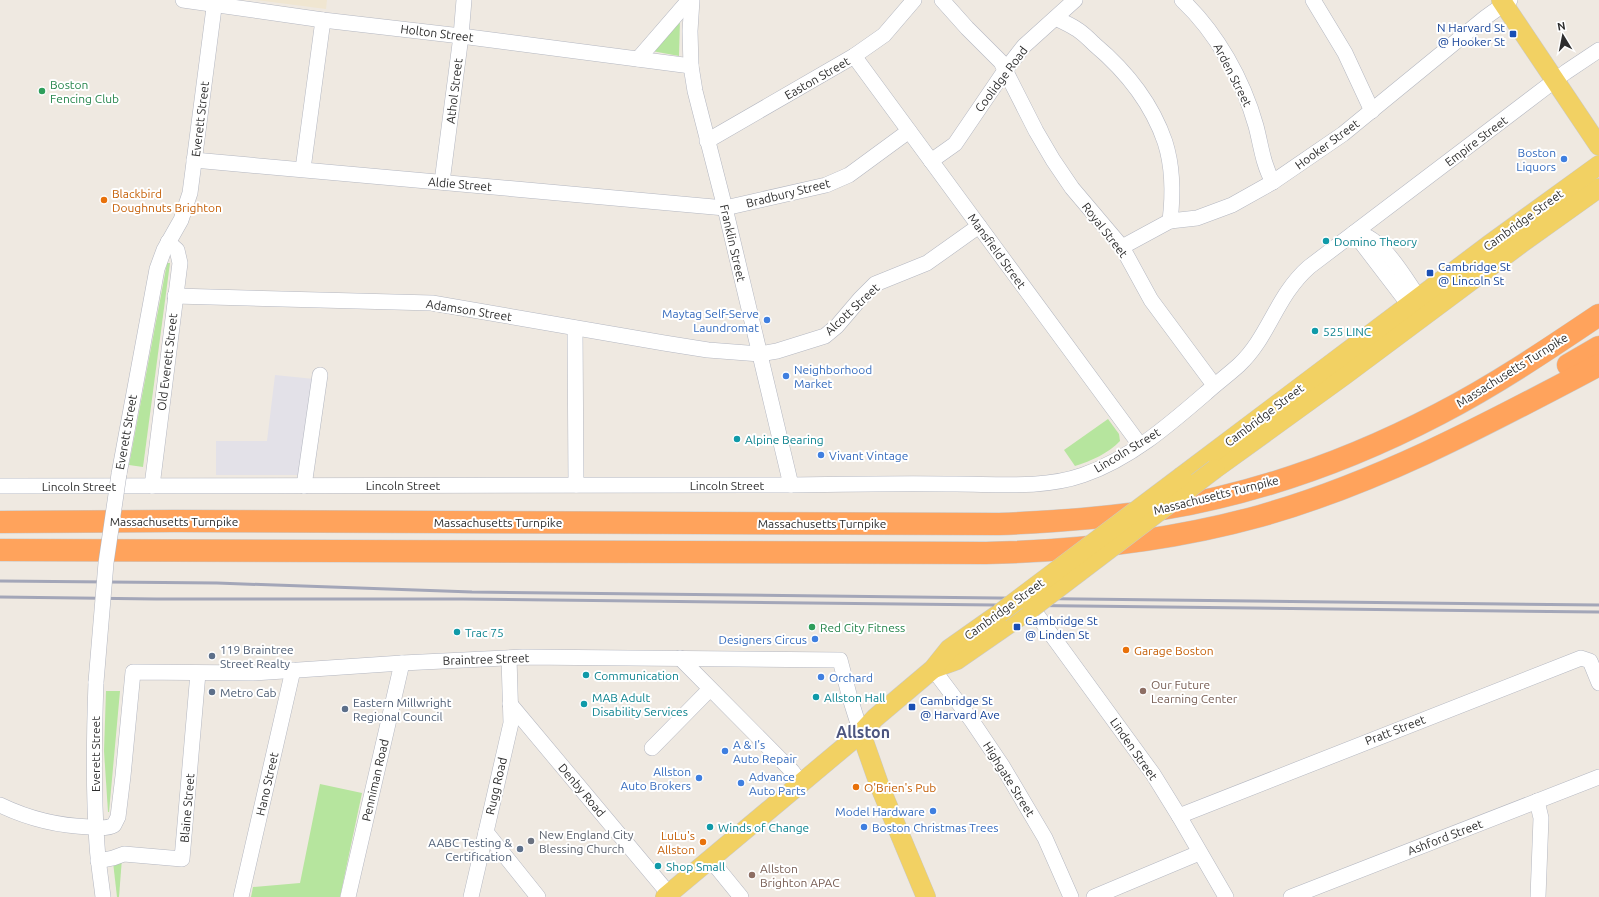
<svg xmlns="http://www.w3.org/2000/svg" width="1599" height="897" font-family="Ubuntu,sans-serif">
<rect width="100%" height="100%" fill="#efe9e1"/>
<polygon fill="#e3e1e8" points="275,375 314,379 302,475 216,475 216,441 267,441"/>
<polygon fill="#f0e6d1" points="256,0 327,0 326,9"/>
<g fill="#b6e59e">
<polygon points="680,19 679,56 652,51"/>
<polygon points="167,263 170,263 143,467 129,465"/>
<path d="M1108,419L1119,434L1120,441C1109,453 1091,461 1075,466L1064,450Z"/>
<polygon points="106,691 120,691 109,812 108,812 104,751"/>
<polygon points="320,784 362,793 340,897 251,897 253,887 300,883"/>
<polygon points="122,858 119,897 117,897 113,862"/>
</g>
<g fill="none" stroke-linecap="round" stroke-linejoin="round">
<g stroke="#b4b7c1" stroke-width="16">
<g id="minor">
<polyline points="183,0 323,20 461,36 691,66"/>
<polyline points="692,0 690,31 691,66 695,91 725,208 791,485"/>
<polyline points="942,0 967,28 1001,62 1036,131 1053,160 1072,188 1122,247 1151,300 1214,385"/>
<path d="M1182,0C1217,33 1243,80 1256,126C1261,145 1263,165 1273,182"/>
<polyline points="1313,0 1345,53 1372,111"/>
<path d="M1056,18C1063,22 1071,25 1078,30C1084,34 1089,39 1094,44C1125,70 1152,104 1165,142C1173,167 1173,196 1170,221"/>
<polyline points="854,56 1140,445"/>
<polyline points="638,59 689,0"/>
<polyline points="707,141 854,56 884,35 914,0"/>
<polyline points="194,160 725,208 826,185 849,175 909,131"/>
<polyline points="931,161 955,144 1006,69 1024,46 1075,0"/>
<polyline points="303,169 323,20"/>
<polyline points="442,182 461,36 464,0"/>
<path d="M1354,233C1381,234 1404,277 1419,298L1423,307"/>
<polyline points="1354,233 1409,305 1418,310"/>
<polyline points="1122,247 1170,221 1197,218 1232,205 1273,182 1343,134 1486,17 1510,0"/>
<polyline points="175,296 432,303 664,343 708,350 760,354 777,351 825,336 837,326 860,299 875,284 927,263 979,226"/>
<polyline points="575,328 576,485"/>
<polyline points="119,474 157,269 164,250 181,220 190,193 215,0"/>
<path d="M0,486L791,485C846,484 901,483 956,484C997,484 1043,489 1083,475C1130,459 1169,425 1206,393C1217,383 1228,375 1239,365C1269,337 1276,296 1309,267L1566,72L1599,50"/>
<polyline points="152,486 180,263 177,250 168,242"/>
<polyline points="304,486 320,375"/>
<polyline points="1032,608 1153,774 1179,816 1226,897"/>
<polyline points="509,658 511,723 486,832 538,897"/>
<polyline points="680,658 792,771 801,783"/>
<polyline points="933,669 972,721 1003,767 1045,838 1071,897"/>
<path d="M96,682C94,736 93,791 97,845C98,862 101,880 103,897"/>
<polyline points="510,704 669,894"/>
<polyline points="652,748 710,689"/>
<polyline points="1537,801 1541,818 1538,897"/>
<path d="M0,805C29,819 57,826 90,827C97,828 107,829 114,825L118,817L123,776L133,672L253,673L402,663L523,657L840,660L850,698L861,733"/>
<polyline points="1179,816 1581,658 1590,661 1599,683"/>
<polyline points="710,859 741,897"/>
<polyline points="98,861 113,858 124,854 182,859 198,673"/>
<polyline points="241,897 293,670"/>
<polyline points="348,897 402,663"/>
<polyline points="471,897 486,832"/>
<polyline points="1094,897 1199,853"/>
<polyline points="1291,897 1599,777"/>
</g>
</g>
<g stroke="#c9c9c9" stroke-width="20">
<g id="major">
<polyline points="1501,0 1599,146"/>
<polyline points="1215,469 1345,375 1522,243 1599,188"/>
<polyline points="1182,476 1490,244 1599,165"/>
<polyline points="935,668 957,660 1032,608"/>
<polyline points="861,733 880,787 926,897"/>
<polyline points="665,897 861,733 875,718 933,669 949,649 1000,613"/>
</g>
</g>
<g stroke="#c9c9c9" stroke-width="23">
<g id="highway">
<polyline points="1568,365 1599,347"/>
<path d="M0,522L174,521L999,524C1052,522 1105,518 1157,510C1255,494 1351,460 1439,414C1495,385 1547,350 1599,315"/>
<path d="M0,550L986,553C1078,551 1170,541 1260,516C1380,482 1489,423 1599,365"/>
</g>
</g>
<use href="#minor" stroke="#fff" stroke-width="15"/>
<use href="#major" stroke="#f2d163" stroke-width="19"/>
<use href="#highway" stroke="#ffa35c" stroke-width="22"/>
<g stroke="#a3a6b8" stroke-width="3">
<polyline points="0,581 217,583 472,592 1599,605"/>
<polyline points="0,597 156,599 463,599 1599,612"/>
</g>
<g stroke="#b4b7c1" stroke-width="16" stroke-linecap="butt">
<polyline id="minor-bridge" points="96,682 106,563 119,474"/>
</g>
<g stroke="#c9c9c9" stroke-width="20" stroke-linecap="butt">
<g id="major-bridge">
<polyline points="1032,608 1215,469"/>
<polyline points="1000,613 1182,476"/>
</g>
</g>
<use href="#minor-bridge" stroke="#fff" stroke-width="15"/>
<use href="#major-bridge" stroke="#f2d163" stroke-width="19"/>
</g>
<g fill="#1a4fb4" stroke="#fff" stroke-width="1.5">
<rect x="1509" y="30" width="8" height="8" rx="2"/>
<rect x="1426" y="269" width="8" height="8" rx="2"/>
<rect x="1013" y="623" width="8" height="8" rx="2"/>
<rect x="908" y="703" width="8" height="8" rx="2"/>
</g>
<g fill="#2e9e5b" stroke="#fff" stroke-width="1.5">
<circle cx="42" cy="91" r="4"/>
<circle cx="812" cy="627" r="4"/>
</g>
<g fill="#3f7fe0" stroke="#fff" stroke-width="1.5">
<circle cx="1564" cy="159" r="4"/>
<circle cx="767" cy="320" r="4"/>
<circle cx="786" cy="376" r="4"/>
<circle cx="821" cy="455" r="4"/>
<circle cx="815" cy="639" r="4"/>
<circle cx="821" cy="677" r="4"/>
<circle cx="725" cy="751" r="4"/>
<circle cx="699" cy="778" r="4"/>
<circle cx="741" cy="783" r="4"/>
<circle cx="933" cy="811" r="4"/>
<circle cx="864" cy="827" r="4"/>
</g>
<g fill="#e8710a" stroke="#fff" stroke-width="1.5">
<circle cx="104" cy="200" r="4"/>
<circle cx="1126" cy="650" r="4"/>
<circle cx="856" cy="787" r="4"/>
<circle cx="703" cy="842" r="4"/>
</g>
<g fill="#0f9aa8" stroke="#fff" stroke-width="1.5">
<circle cx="1326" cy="241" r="4"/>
<circle cx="1315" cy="331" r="4"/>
<circle cx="737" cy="439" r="4"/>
<circle cx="457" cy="632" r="4"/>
<circle cx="586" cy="675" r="4"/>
<circle cx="816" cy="697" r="4"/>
<circle cx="584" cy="704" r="4"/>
<circle cx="710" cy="827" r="4"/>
<circle cx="658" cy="866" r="4"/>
</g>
<g fill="#5c6f8a" stroke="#fff" stroke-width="1.5">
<circle cx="212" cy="656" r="4"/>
<circle cx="212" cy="692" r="4"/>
<circle cx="345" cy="709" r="4"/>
<circle cx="520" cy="849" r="4"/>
</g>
<g fill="#8d6e63" stroke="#fff" stroke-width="1.5">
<circle cx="1143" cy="691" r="4"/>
<circle cx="752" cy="875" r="4"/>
</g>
<circle fill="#6b7280" stroke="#fff" stroke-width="1.5" cx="531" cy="841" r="4"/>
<g text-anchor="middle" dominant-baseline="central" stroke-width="4" stroke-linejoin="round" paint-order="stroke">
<g font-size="12" fill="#164399" stroke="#fff" text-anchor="start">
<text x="1505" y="27" text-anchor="end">N Harvard St<tspan x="1505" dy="14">@ Hooker St</tspan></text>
<text x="1438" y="266">Cambridge St<tspan x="1438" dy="14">@ Lincoln St</tspan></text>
<text x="1025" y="620">Cambridge St<tspan x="1025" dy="14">@ Linden St</tspan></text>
<text x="920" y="700">Cambridge St<tspan x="920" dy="14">@ Harvard Ave</tspan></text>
</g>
<g font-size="12" fill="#2e2e2e" stroke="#fff">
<text transform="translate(437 33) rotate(7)">Holton Street</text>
<text transform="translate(1233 75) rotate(63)">Arden Street</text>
<text transform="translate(817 78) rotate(-30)">Easton Street</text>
<text transform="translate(1001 79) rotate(-53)">Coolidge Road</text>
<text transform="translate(454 91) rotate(-83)">Athol Street</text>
<text transform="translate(200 119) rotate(-83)">Everett Street</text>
<text transform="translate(1476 141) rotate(-37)">Empire Street</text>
<text transform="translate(1327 144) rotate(-36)">Hooker Street</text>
<text transform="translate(460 184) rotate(5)">Aldie Street</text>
<text transform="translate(788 193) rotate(-14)">Bradbury Street</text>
<text transform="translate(1523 220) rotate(-36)">Cambridge Street</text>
<text transform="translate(1105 230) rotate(52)">Royal Street</text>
<text transform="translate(733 243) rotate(77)">Franklin Street</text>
<text transform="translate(997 251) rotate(54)">Mansfield Street</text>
<text transform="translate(852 309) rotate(-43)">Alcott Street</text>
<text transform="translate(469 310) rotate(9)">Adamson Street</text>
<text transform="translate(167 362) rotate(-83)">Old Everett Street</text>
<text transform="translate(1512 370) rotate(-32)">Massachusetts Turnpike</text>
<text transform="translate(1264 415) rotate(-37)">Cambridge Street</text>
<text transform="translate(126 432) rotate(-80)">Everett Street</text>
<text transform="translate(1127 450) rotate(-31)">Lincoln Street</text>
<text x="403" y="485">Lincoln Street</text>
<text x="727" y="485">Lincoln Street</text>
<text x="79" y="486">Lincoln Street</text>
<text transform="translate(1216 495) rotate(-14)">Massachusetts Turnpike</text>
<text x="174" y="521">Massachusetts Turnpike</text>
<text x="498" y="522">Massachusetts Turnpike</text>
<text x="822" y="523">Massachusetts Turnpike</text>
<text transform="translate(1004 609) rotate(-36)">Cambridge Street</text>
<text transform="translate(486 659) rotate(-2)">Braintree Street</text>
<text transform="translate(1395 730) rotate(-21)">Pratt Street</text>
<text transform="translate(1134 749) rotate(55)">Linden Street</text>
<text transform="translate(95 754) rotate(-90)">Everett Street</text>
<text transform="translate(1009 779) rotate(58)">Highgate Street</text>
<text transform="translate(375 780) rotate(-77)">Penniman Road</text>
<text transform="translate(267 784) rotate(-77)">Hano Street</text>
<text transform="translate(496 786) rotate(-77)">Rugg Road</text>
<text transform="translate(582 790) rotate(50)">Denby Road</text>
<text transform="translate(187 808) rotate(-85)">Blaine Street</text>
<text transform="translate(1445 837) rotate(-21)">Ashford Street</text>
</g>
<g font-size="12" fill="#27864d" stroke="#fff" text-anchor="start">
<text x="50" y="84">Boston<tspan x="50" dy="14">Fencing Club</tspan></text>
<text x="820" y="627">Red City Fitness</text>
</g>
<g font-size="12" fill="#366cbe" stroke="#fff" text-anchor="start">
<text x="1556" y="152" text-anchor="end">Boston<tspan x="1556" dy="14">Liquors</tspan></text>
<text x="759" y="313" text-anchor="end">Maytag Self-Serve<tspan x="759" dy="14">Laundromat</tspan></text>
<text x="794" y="369">Neighborhood<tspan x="794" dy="14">Market</tspan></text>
<text x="829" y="455">Vivant Vintage</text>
<text x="807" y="639" text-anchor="end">Designers Circus</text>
<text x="829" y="677">Orchard</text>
<text x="733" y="744">A &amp; I's<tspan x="733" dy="14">Auto Repair</tspan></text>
<text x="691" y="771" text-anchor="end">Allston<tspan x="691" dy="14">Auto Brokers</tspan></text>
<text x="749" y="776">Advance<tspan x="749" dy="14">Auto Parts</tspan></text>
<text x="925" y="811" text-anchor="end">Model Hardware</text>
<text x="872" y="827">Boston Christmas Trees</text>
</g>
<g font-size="12" fill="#c56008" stroke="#fff" text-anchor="start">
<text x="112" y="193">Blackbird<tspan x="112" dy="14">Doughnuts Brighton</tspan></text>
<text x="1134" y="650">Garage Boston</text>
<text x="864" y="787">O'Brien's Pub</text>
<text x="695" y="835" text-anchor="end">LuLu's<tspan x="695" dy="14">Allston</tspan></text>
</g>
<g font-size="12" fill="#0d838f" stroke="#fff" text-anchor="start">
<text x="1334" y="241">Domino Theory</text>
<text x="1323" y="331">525 LINC</text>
<text x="745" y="439">Alpine Bearing</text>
<text x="465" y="632">Trac 75</text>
<text x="594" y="675">Communication</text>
<text x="592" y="697">MAB Adult<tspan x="592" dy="14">Disability Services</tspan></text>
<text x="824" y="697">Allston Hall</text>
<text x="718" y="827">Winds of Change</text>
<text x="666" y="866">Shop Small</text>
</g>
<g font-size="12" fill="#4e5e75" stroke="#fff" text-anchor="start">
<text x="220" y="649">119 Braintree<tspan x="220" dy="14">Street Realty</tspan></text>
<text x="220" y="692">Metro Cab</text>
<text x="353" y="702">Eastern Millwright<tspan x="353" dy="14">Regional Council</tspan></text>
<text x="512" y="842" text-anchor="end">AABC Testing &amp;<tspan x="512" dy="14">Certification</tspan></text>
</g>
<g font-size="12" fill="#785e54" stroke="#fff" text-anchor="start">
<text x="1151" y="684">Our Future<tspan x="1151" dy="14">Learning Center</tspan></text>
<text x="760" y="868">Allston<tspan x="760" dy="14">Brighton APAC</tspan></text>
</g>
<g font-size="12" fill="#5b616d" stroke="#fff" text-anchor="start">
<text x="539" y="834">New England City<tspan x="539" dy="14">Blessing Church</tspan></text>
</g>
<g font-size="16" font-weight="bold" fill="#4d5680" stroke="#fff">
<text x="863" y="732">Allston</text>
</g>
</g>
<g transform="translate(1563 36) rotate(350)" stroke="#ffffff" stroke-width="3" paint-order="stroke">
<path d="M0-3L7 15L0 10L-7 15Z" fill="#2e2e2e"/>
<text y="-6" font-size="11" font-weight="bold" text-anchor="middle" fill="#2e2e2e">N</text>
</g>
</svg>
